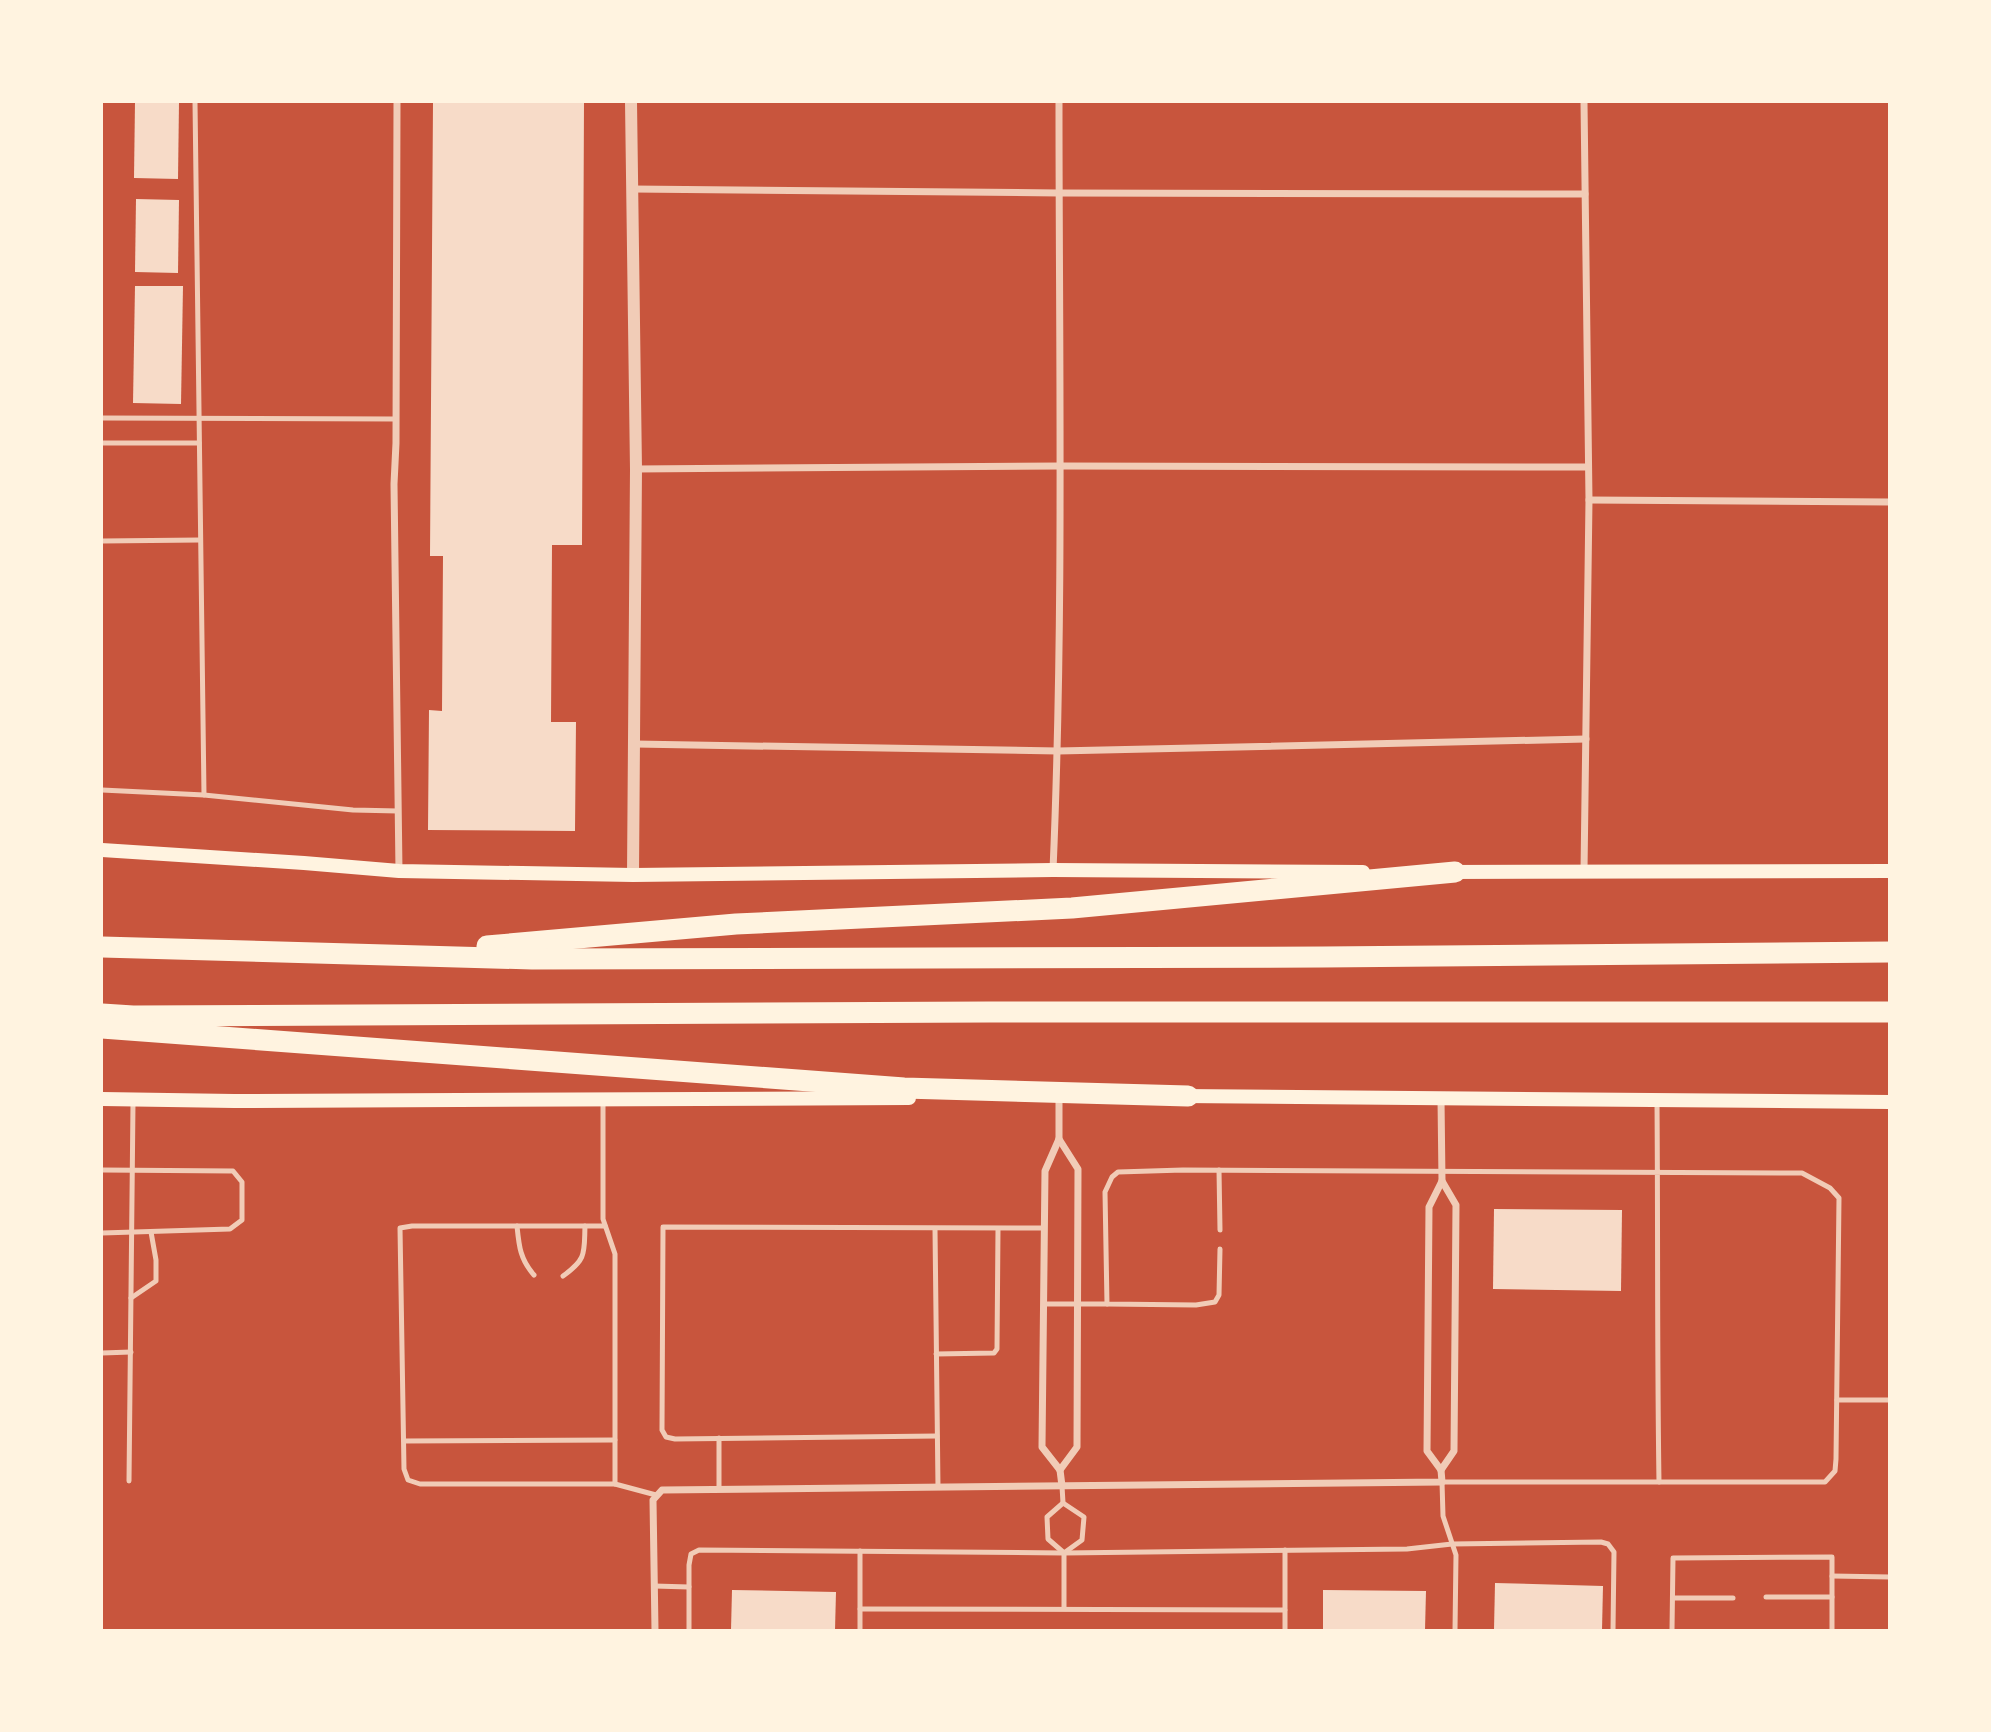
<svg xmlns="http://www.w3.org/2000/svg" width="1991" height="1732" font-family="'Space Grotesk',sans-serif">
<rect width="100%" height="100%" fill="#c8553d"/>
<g fill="#f7dbc8">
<polygon points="135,102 179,102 178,179 134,178"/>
<polygon points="433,102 584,102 582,545 552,545 551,722 576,722 575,831 428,830 429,710 442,711 443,556 430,556"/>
<polygon points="136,199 179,200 178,273 135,272"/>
<polygon points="135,286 183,286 181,404 133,403"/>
<polygon points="1494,1209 1622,1210 1621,1291 1493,1289"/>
<polygon points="1495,1583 1603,1586 1602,1630 1494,1630"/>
<polygon points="732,1590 836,1592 835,1630 731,1630"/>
<polygon points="1323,1590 1426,1591 1425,1630 1323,1630"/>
</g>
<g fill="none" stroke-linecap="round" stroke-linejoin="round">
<g stroke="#f1ccb7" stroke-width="5">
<polyline points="195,102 204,795"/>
<polyline points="102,418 395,419"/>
<polyline points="102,443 199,443"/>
<polyline points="102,541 200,540"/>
<polyline points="102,790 204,795 353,810 398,811"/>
<polyline points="603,1102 603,1219 615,1254 615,1484 656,1495"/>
<polyline points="102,1170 233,1171 242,1182 242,1220 230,1229 102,1233"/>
<polyline points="1219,1170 1220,1230"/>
<path d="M517,1226C519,1246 520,1259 534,1275"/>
<polyline points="605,1226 412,1226 400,1228 404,1469 408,1480 420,1484 615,1484"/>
<polyline points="935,1229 938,1487"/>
<path d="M1220,1249L1219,1295L1215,1302L1196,1305L1107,1304L1105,1192L1112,1177L1118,1172L1183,1170L1802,1173L1830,1188L1839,1198L1836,1459L1835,1471L1825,1482H1659C1657,1355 1658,1228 1657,1102"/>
<path d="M563,1276C587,1259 584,1253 585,1226"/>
<polyline points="131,1298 156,1281 156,1260 151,1232"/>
<polyline points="1044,1304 1107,1304"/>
<polyline points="102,1353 131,1352"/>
<polyline points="936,1354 994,1353 997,1349 998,1229"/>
<polyline points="1837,1400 1890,1400"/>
<polyline points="937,1436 675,1439 666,1437 662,1430 663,1227 1044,1228"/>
<polyline points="719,1438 719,1489"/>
<polyline points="404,1441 615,1440"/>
<polyline points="129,1481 133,1103"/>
<polyline points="1062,1486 1063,1503 1084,1517 1082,1540 1064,1553"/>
<polyline points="1285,1550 1285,1630"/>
<polyline points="860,1551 860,1630"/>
<polyline points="1063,1552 1048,1539 1047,1517 1063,1503"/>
<polyline points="1832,1576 1890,1577"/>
<polyline points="654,1586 689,1587"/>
<polyline points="1766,1597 1832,1597"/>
<polyline points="1673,1598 1733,1598"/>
<polyline points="1064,1608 1064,1553"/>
<polyline points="860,1609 1285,1610"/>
<polyline points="689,1630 689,1565 691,1554 699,1550 1064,1553 1407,1549 1452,1544 1601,1542 1608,1544 1614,1552 1613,1630"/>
<polyline points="1455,1630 1456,1555 1443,1516 1442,1482 1659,1482"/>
<polyline points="1672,1630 1673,1558 1832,1557 1832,1630"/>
</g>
<g stroke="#f1ccb7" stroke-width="7">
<polyline points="397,102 396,443 394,484 399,871"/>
<polyline points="1584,102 1589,500 1584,871"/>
<polyline points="632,189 1059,193 1585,194"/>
<polyline points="636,469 1060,466 1588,467"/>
<polyline points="1589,500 1890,502"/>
<polyline points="635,744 1058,751 1586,739"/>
<path d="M1053,870C1064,614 1059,358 1059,102"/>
<polyline points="1059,1097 1059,1139 1045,1171 1042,1447 1060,1470 1062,1486"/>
<polyline points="1059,1139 1078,1169 1077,1447 1060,1470"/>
<polyline points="1441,1470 1454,1451 1456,1205 1442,1181"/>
<polyline points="655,1630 653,1500 662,1490 1442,1482 1441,1470 1427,1451 1429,1207 1442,1181 1441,1099"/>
</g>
<polyline stroke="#f1ccb7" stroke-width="12" points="631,102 636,469 633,875"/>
<g stroke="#fff3e0" stroke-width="14">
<polyline points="102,850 304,863 399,871 633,875 1053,870 1363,872"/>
<polyline points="1446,872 1890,871"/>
<polyline points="1181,1096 1890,1102"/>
<polyline points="102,1099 234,1101 909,1098"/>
</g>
<g stroke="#fff3e0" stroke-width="21">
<polyline points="487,946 736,924 1072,908 1455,872"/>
<polyline points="102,947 532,959 1323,957 1890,952"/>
<polyline points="102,1014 133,1016 989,1012 1890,1012"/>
<polyline points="102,1028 904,1088 1188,1096"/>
</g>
</g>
<rect width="1991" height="1732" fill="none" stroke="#fff3e0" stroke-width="206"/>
</svg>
